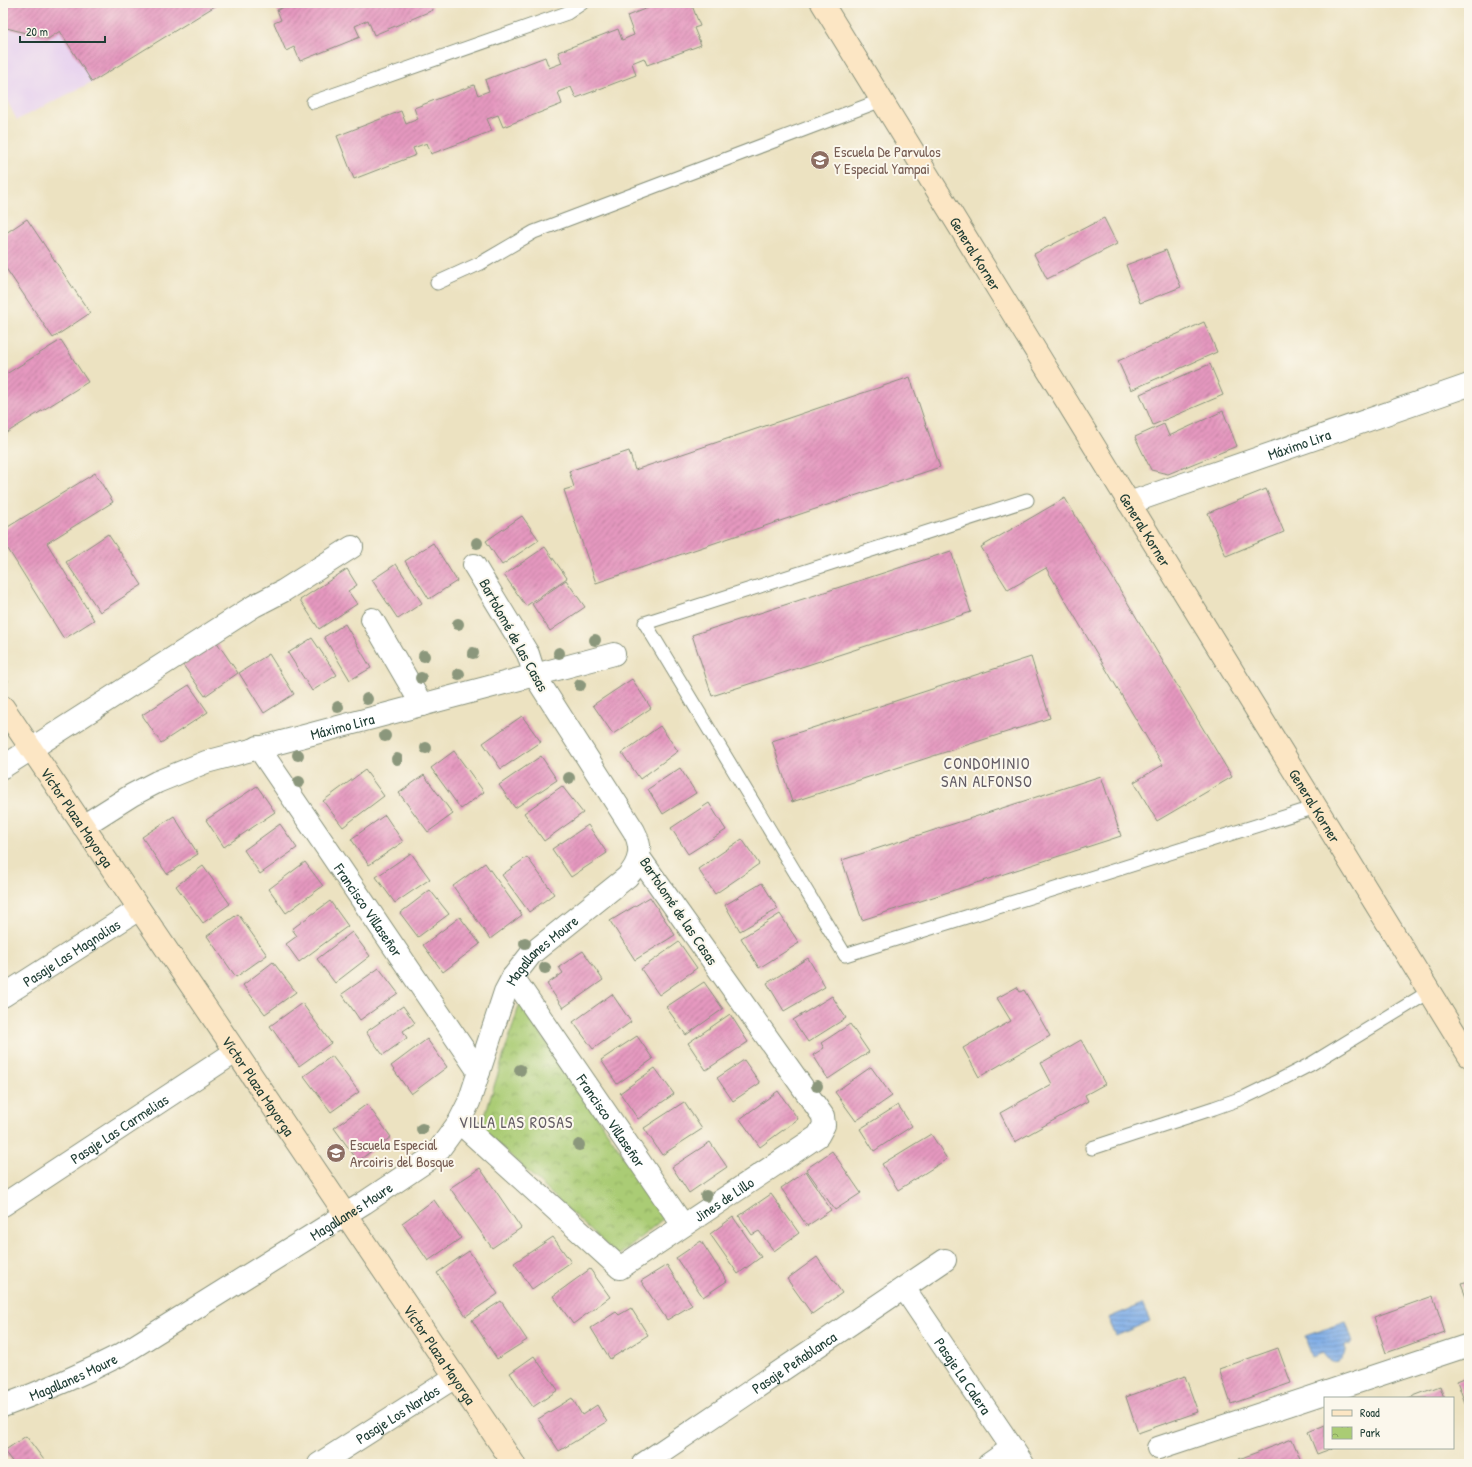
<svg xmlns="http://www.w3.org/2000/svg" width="1472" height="1467" font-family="'Patrick Hand',sans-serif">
<defs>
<pattern id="park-crowns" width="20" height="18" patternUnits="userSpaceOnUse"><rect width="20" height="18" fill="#aacc74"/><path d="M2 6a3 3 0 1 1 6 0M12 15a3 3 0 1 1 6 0" fill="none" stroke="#8aa760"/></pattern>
<pattern id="water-rules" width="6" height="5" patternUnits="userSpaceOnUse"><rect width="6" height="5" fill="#7dabe6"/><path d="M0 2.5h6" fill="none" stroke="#668cbb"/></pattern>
<pattern id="building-hatch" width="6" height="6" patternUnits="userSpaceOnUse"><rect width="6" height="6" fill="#e598bf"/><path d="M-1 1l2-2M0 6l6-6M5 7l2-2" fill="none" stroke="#b97d9c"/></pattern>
</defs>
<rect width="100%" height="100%" fill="#fbf7ec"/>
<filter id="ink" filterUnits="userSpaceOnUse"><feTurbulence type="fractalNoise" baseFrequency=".025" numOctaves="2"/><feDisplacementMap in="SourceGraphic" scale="8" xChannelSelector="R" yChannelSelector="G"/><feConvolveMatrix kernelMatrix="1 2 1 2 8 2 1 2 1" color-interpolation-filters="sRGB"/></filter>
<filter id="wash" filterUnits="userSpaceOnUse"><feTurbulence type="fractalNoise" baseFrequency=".012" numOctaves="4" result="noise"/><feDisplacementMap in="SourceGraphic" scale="16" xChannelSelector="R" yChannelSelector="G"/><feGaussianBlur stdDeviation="0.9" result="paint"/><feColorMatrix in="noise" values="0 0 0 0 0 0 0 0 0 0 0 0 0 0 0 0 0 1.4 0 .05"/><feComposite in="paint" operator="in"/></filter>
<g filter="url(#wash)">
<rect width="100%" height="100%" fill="#ece2c1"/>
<polygon fill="#e7d2ef" points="3,3 221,3 92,82 17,120 3,93"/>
<polygon fill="url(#park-crowns)" stroke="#648454" points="520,1003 665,1217 618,1256 481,1128"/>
<g fill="url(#water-rules)" stroke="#4e748d">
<polygon points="1142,1304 1150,1321 1116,1336 1108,1318"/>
<path d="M1346,1322L1353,1343L1345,1346C1347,1362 1331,1368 1323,1353L1312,1357L1305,1336Z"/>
</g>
<g id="blocks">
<g fill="url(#building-hatch)">
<polygon points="3,3 220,3 92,82 60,31 48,39 3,27"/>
<polygon points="294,3 431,3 433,10 374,35 368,20 355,26 360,37 300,61 294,47 286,51 274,23 281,20 277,10"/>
<polygon points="660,3 691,3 700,26 694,28 701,45 647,65 644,58 632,63 636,75 576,98 571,87 558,92 562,104 503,127 498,115 487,119 492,131 431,154 427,143 413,148 416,155 354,179 337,136 401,111 406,124 418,119 414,108 474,85 478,95 489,91 485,80 545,57 549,68 562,63 558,52 618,29 622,40 634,35 627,16"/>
<polygon points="1104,218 1117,244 1047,279 1034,254"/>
<polygon points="27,219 90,313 53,338 3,264 3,235"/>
<polygon points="1166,250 1181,287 1140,303 1126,265"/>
<polygon points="1204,322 1217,352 1131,390 1118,361"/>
<polygon points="61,340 88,382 3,435 3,376"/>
<polygon points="1210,364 1223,395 1153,425 1140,394"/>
<polygon points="910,377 940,467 596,583 564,490 574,487 569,471 629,451 635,470"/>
<polygon points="1223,411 1237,446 1168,474 1151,470 1135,437 1164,424 1169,436"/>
<polygon points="95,473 113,502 47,543 94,620 64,639 3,541 3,530"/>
<polygon points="1266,489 1284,532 1226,556 1208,513"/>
<polygon points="1065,498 1232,777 1157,821 1134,782 1163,765 1046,568 1008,590 981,547"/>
<polygon points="522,516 539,540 502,565 486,541"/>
<polygon points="108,534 142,585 100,612 66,562"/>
<polygon points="433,543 457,581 429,599 405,561"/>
<polygon points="545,547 567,578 526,606 504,575"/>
<polygon points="951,551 971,612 712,696 692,635"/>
<polygon points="396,564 422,603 398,619 372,580"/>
<polygon points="347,569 357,585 348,591 357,604 319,629 300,600"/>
<polygon points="566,580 585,607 550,631 532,604"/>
<polygon points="345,624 371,668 350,680 324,637"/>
<polygon points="312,638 337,675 312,691 288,653"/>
<polygon points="216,641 238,673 205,696 183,665"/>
<polygon points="269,654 294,694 264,713 239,673"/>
<polygon points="1031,657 1050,718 792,802 772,741"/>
<polygon points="632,679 651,708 613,734 593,705"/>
<polygon points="189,685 208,712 161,743 142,715"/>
<polygon points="522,716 541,742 501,769 483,743"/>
<polygon points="660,726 678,751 640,779 622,753"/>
<polygon points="454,751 484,792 461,809 431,768"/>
<polygon points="541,756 557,780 515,808 499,785"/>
<polygon points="680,768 696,793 663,814 648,789"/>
<polygon points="365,770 384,796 343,827 323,801"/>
<polygon points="424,775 453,814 428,832 399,793"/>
<polygon points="1101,776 1121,836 862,920 842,860"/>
<polygon points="257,786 275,812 224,847 206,820"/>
<polygon points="562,786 583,813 544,841 524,813"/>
<polygon points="709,803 726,830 688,854 671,828"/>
<polygon points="385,815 403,842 369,865 351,839"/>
<polygon points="174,816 198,854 167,874 142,837"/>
<polygon points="280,824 297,848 260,874 244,850"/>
<polygon points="588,825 607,853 571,877 552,849"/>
<polygon points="742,839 759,864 715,894 698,869"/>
<polygon points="411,853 430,879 395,903 376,877"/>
<polygon points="527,857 554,894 529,912 502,875"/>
<polygon points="305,862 323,886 286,913 269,889"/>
<polygon points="485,863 522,915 490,939 453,886"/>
<polygon points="203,866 230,904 203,923 176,886"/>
<polygon points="762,883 778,909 740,931 725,905"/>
<polygon points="430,890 449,914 418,937 400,913"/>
<polygon points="650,897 675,935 635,960 610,921"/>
<polygon points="330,901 348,926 299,962 286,944 297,936 292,929"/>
<polygon points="238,914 267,955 236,977 207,936"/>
<polygon points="780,914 799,943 759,968 741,938"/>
<polygon points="460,917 480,944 443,972 423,945"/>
<polygon points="352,932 370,956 335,983 317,959"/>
<polygon points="679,942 697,968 659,995 641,969"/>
<polygon points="583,951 603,980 563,1008 547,984 563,973 559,967"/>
<polygon points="808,958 825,987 784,1011 767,983"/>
<polygon points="273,962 296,992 265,1014 243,985"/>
<polygon points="379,968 398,993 360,1020 342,994"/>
<polygon points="704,982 723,1009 686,1035 666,1007"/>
<polygon points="1017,987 1020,992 1024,990 1050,1036 979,1077 963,1048 1011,1021 997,998"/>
<polygon points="612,994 631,1022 593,1049 573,1022"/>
<polygon points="832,996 846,1018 808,1042 793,1020"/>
<polygon points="302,1003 331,1043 299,1066 270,1026"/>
<polygon points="403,1006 415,1023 403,1031 407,1038 383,1055 366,1032"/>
<polygon points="730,1014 748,1042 706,1070 688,1043"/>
<polygon points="850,1024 869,1052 828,1079 813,1055 824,1048 821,1043"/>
<polygon points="637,1036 653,1059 617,1084 601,1060"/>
<polygon points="427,1039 447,1067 411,1094 391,1066"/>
<polygon points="1081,1040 1105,1084 1085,1095 1088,1101 1015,1142 1000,1113 1052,1084 1041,1063"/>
<polygon points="332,1056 359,1092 331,1112 304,1076"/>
<polygon points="744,1060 760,1083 733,1101 717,1078"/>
<polygon points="871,1067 892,1096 856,1121 835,1092"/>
<polygon points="655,1068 674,1094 638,1119 620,1093"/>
<polygon points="778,1091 798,1119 760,1147 740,1119"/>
<polygon points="684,1102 702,1129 662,1155 644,1128"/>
<polygon points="367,1104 391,1137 358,1161 334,1128"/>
<polygon points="898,1105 912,1126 874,1151 860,1129"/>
<polygon points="931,1134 947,1159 898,1190 882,1164"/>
<polygon points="710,1142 727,1167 689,1193 672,1167"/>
<polygon points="832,1151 861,1193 835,1210 806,1169"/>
<polygon points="480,1168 521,1228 492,1248 450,1188"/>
<polygon points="806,1171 831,1210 807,1226 781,1188"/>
<polygon points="771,1194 799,1233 774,1251 759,1231 752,1235 739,1216"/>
<polygon points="434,1200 461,1238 428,1261 402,1223"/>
<polygon points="733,1217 761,1257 738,1274 710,1234"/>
<polygon points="553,1237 571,1262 532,1289 514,1263"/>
<polygon points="701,1241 727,1281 703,1297 676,1258"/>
<polygon points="469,1251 498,1294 466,1316 437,1273"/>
<polygon points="817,1257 842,1293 812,1314 787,1279"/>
<polygon points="667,1265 692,1305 667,1320 641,1281"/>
<polygon points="590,1269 610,1297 573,1324 553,1296"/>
<polygon points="1469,1282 1469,1305 1461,1284"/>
<polygon points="1433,1296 1445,1332 1386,1353 1374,1317"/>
<polygon points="501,1301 527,1340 497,1359 472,1320"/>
<polygon points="631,1308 648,1335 610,1359 591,1328 616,1312 619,1315"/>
<polygon points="1278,1348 1291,1383 1231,1404 1219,1369"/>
<polygon points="534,1356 558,1390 533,1407 510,1373"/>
<polygon points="1185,1376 1198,1412 1138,1433 1126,1397"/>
<polygon points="1469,1376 1469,1402 1465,1403 1457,1381"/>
<polygon points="1440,1386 1444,1398 1408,1398"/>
<polygon points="572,1398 582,1415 597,1405 607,1422 559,1451 538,1419"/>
<polygon points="1325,1425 1325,1448 1333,1448 1317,1454 1308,1432"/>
<polygon points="26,1436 47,1464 14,1464 4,1451"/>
<polygon points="1292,1439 1301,1461 1292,1464 1241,1464 1239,1459"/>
</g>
</g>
</g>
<g filter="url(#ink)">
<use href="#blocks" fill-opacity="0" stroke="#86907a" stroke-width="1"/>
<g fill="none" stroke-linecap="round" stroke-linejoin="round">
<g stroke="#86907a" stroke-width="15">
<g id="lane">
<polyline points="313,102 567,13 582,3"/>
<polyline points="437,283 481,263 534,232 882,100"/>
<polyline points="1027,500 645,623 845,955 1316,807"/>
<polyline points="1092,1148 1214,1108 1245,1097 1278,1081 1311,1064 1429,992"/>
</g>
</g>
<g stroke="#86907a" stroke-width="24">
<g id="street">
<path id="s1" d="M1129,503L1469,385"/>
<polyline points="372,619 422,705"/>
<path id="s2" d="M258,747L479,1072"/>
<polyline points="3,767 254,606 283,591 352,547"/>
<path id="s3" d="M83,826L132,795L157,782L206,762L614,654"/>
<path id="s4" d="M513,977L683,1225"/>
<path id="s5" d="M3,996L139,909"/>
<path id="s6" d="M459,1122L620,1268L818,1136L824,1125L823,1116L639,857"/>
<path id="s7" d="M3,1205L235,1052"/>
<path id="s8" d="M904,1288L1023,1464"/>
<path id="s9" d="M3,1406C44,1391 83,1374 122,1354L364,1203L428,1160L438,1151L459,1122L469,1102L505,992L513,977L531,954L627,877C640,863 643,848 634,831L535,676L528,654L474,565"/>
<polyline points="1158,1448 1469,1345"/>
<path id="s10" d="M319,1464L455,1377"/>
<path id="s11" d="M643,1464L945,1260"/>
<polyline points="989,1464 1012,1448"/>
</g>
</g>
<g stroke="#86907a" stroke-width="24">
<g id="secondary">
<path id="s12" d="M822,3L1469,1056"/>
<path id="s13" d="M3,707L514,1464"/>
</g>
</g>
<polyline stroke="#86907a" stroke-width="2.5" stroke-dasharray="3 3" stroke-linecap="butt" points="3,674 8,682"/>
<use href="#lane" stroke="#fff" stroke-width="13"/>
<use href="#street" stroke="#fff" stroke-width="22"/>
<use href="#secondary" stroke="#fce6c4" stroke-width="22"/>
</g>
<g fill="#8b977b">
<circle cx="477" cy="543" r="6"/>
<circle cx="458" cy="624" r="6"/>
<circle cx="595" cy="640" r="6"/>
<circle cx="473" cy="653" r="6"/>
<circle cx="559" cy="653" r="6"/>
<circle cx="424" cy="656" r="6"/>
<circle cx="459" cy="674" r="6"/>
<circle cx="421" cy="678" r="6"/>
<circle cx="580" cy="685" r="6"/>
<circle cx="367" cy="699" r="6"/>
<circle cx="338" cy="707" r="6"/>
<circle cx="385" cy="736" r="6"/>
<circle cx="426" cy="748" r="6"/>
<circle cx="298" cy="755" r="6"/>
<circle cx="397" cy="759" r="6"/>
<circle cx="569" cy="778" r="6"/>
<circle cx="299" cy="782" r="6"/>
<circle cx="525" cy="943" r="6"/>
<circle cx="545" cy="968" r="6"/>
<circle cx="520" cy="1070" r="6"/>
<circle cx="817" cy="1086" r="6"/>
<circle cx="422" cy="1129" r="6"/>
<circle cx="579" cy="1145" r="6"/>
<circle cx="706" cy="1196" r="6"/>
</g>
</g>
<defs>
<g id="school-disc" transform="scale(1)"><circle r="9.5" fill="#8d6e63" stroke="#fbf7ec"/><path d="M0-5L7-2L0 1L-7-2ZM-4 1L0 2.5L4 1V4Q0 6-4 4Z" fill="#fff"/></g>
</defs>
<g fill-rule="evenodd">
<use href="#school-disc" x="820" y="160"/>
<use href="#school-disc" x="336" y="1153"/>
</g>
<g text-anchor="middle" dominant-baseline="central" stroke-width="4" stroke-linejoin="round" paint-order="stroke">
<g font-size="15" fill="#785e54" stroke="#fbf7ec" text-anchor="start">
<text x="834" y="151">Escuela De Parvulos<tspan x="834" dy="17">Y Especial Yampai</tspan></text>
<text x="350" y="1144">Escuela Especial<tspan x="350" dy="17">Arcoiris del Bosque</tspan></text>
</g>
<g font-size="15" fill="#1f3d34" stroke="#fbf7ec">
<text stroke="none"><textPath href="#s12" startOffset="294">General Korner</textPath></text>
<text stroke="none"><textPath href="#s1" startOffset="180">Máximo Lira</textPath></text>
<text stroke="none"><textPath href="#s12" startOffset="618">General Korner</textPath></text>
<text transform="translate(514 635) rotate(61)">Bartolomé de las Casas</text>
<text stroke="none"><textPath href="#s3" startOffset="280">Máximo Lira</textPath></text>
<text stroke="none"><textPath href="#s12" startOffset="942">General Korner</textPath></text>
<text stroke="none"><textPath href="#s13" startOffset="133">Víctor Plaza Mayorga</textPath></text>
<text stroke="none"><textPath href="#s2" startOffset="197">Francisco Villaseñor</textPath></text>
<text transform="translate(679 911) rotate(56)">Bartolomé de las Casas</text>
<text stroke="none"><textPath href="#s5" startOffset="81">Pasaje Las Magnolias</textPath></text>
<text stroke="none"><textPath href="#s9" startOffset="736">Magallanes Moure</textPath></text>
<text stroke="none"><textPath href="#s13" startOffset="457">Víctor Plaza Mayorga</textPath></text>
<text stroke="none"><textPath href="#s4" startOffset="174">Francisco Villaseñor</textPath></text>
<text stroke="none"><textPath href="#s7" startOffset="139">Pasaje Las Carmelias</textPath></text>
<text stroke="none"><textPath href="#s6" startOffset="342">Jines de Lillo</textPath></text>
<text stroke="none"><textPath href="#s9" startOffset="400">Magallanes Moure</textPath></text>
<text stroke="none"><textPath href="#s13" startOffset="781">Víctor Plaza Mayorga</textPath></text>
<text stroke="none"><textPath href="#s11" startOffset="182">Pasaje Peñablanca</textPath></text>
<text stroke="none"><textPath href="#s9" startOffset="76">Magallanes Moure</textPath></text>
<text stroke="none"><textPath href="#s8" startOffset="106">Pasaje La Calera</textPath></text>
<text stroke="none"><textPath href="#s10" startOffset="93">Pasaje Los Nardos</textPath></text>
</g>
<g font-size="16" letter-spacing="1" fill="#645d65" stroke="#fbf7ec">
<text x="987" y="763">CONDOMINIO<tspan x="987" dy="18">SAN ALFONSO</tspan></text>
<text x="516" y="1122">VILLA LAS ROSAS</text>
</g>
</g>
<rect width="1472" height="1467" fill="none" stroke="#fbf7ec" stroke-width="16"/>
<rect x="1324" y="1397" width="130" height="52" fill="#fbf7ec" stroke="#a3ada2"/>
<rect x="1332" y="1410" width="20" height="6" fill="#fce6c4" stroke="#a3ada2"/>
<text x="1360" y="1417" font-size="12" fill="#1f3d34">Road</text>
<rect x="1332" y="1427" width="20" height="12" fill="url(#park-crowns)" stroke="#a3ada2"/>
<text x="1360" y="1437" font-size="12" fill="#1f3d34">Park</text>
<path d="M20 36v6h85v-6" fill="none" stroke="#1f3d34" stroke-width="2"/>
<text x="26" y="36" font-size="12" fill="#1f3d34" stroke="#fbf7ec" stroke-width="3" paint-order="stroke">20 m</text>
</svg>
